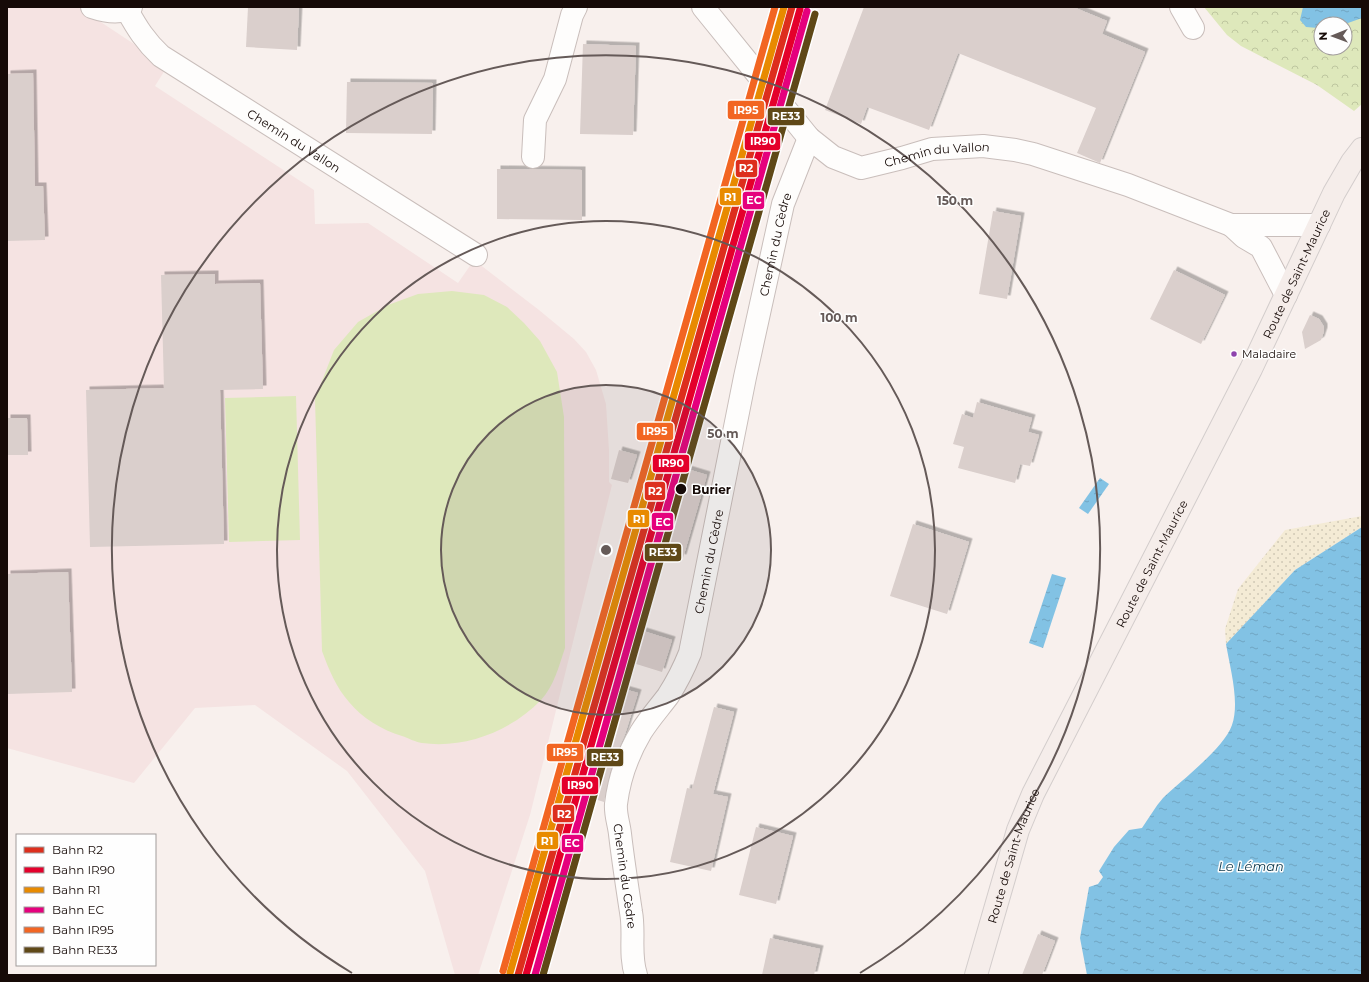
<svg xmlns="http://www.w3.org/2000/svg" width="1369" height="982" font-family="Montserrat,sans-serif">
<defs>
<pattern id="sand-dots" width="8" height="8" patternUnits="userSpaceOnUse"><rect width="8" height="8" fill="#f4ebd5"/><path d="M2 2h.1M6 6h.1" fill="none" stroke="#d0c8b5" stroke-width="1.8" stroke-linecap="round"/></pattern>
<pattern id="park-crowns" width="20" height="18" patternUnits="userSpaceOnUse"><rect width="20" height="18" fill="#dee8bb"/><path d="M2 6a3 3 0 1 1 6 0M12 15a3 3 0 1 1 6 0" fill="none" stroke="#bec69f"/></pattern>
<pattern id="water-ripples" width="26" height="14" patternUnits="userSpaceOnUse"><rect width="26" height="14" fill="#82c2e4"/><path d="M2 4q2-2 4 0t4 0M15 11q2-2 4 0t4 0" fill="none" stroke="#70a5c2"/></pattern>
<filter id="shadow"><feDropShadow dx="3.5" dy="-3.5" stdDeviation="0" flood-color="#0004"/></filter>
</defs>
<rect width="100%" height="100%" fill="#f8f0ed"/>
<polygon fill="#f5e3e2" points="7,7 78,7 134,44 165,70 155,86 314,190 315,224 368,223 458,283 474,260 539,310 574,339 586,352 596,370 606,404 609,450 609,482 612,485 530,815 478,975 455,975 425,871 347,771 255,705 195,708 134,783 7,748"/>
<polygon fill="url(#sand-dots)" points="1362,516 1362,527 1295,570 1226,644 1225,629 1238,589 1285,530"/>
<path fill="url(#park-crowns)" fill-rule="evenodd" d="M1204,7H1362V104L1354,111L1317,85L1241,46L1227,35ZM1321,24H1345V48H1321Z"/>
<g fill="#dee8bb">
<path d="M452,291L484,295L507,307L524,323L540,341L557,372L564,417L565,648C559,666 554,686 541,700C511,731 465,749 422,743C415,742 408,738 402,736C382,730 362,718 349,702C336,687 329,670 322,651L315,399L334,350L358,322L388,305L418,294Z"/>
<polygon points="296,396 300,540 229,542 225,398"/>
</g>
<g fill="url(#water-ripples)">
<polygon points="1303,7 1362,7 1362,18 1348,23 1345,25 1345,24 1321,24 1321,31 1318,28 1306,27 1300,20"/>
<polygon points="1100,478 1109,484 1088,514 1079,508"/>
<path d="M1362,527V975H1087L1080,938L1089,887L1098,884L1103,877L1099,871L1114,847L1129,830L1142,828C1149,818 1155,807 1163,798C1182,780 1224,748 1232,725C1240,702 1230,668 1226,644L1295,570Z"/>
<polygon points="1052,574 1066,578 1043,648 1029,643"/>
</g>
<g fill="#dacfcc" filter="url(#shadow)">
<polygon points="248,7 299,7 297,50 246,47"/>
<polygon points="864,7 1073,7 1107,21 1102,34 1145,52 1100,163 1077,153 1096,108 958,53 929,130 867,107 861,124 825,110"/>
<polygon points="583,44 636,46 633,135 580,134"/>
<polygon points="33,73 35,186 43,186 45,240 7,241 7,74"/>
<polygon points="347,82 433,83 432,134 346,133"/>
<polygon points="497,169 582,170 582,220 497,219"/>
<polygon points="993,211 1021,216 1007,299 979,294"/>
<polygon points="1174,270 1225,295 1201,344 1150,319"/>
<polygon points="215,274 215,284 260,283 263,389 220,390 224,544 90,547 86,390 164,388 161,275"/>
<polygon points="1310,315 1319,319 1324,327 1324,331 1321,340 1305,349 1302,332"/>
<polygon points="977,402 1032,418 1028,432 1039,435 1030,466 1020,464 1015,483 958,468 964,447 953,444 962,414 973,418"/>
<polygon points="7,418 27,418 28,455 7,455"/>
<polygon points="619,450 637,455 628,483 611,479"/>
<polygon points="674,465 707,475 683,558 656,550 667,507 663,506"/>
<polygon points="913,524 969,542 947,614 890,596"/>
<polygon points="68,572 72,692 7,694 7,574"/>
<polygon points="643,631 672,640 662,672 633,663"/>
<polygon points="617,687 638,693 625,734 617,753 610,772 604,802 585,796"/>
<polygon points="714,707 734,712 713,794 728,797 711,871 670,862 687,788 692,789"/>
<polygon points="756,827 793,836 776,904 739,895"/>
<polygon points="1038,934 1055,941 1042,975 1022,975"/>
<polygon points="770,938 820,949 814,975 762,975"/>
</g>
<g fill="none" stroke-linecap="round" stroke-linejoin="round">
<g stroke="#c9bebb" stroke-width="24">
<g id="minor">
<path d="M92,7C104,11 120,15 131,7"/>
<path id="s1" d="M703,7L809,138L833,157L861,168L902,158L932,149L983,146L1015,150L1033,154L1128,185L1231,225H1319"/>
<polyline points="1181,7 1193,28"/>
<path id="s2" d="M127,10C137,28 145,41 161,56L476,255"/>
<polyline points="533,157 535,120 555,79 572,15 576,7"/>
<polyline points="1231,225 1244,237 1261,247 1286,295"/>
<path id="s3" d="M636,975C629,954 635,933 631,912C627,886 623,860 620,834C619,824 615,814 616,804C619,779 628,754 641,732C649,719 659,708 668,696C677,682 684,668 690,653L745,377L783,204L809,138"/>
</g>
</g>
<g stroke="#d3cdcc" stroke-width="24">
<g id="major">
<path id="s4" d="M976,975L1018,830L1033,794L1251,369L1334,193L1352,162L1362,149"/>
</g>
</g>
<use href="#minor" stroke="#fefdfc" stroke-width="22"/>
<use href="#major" stroke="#f5edea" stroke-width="22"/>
<g stroke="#fefefe" stroke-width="10">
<polyline id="rail-1" points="518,975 792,7"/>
</g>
<g stroke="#fefefe" stroke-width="10">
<polyline id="rail-2" points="526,975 800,9"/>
</g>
<g stroke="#fefefe" stroke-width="10">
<polyline id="rail-3" points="510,973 784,7"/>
</g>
<g stroke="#fefefe" stroke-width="10">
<polyline id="rail-4" points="535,975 807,11"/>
</g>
<g stroke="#fefefe" stroke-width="10">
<polyline id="rail-5" points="503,971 775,7"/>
</g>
<g stroke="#fefefe" stroke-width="10">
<polyline id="rail-6" points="543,975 815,14"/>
</g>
<use href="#rail-1" stroke="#dd2e1d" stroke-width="7"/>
<use href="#rail-2" stroke="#e4002b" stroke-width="7"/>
<use href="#rail-3" stroke="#e88a00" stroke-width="7"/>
<use href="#rail-4" stroke="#e5007d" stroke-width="7"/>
<use href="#rail-5" stroke="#f26522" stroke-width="7"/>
<use href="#rail-6" stroke="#5f4817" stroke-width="7"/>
</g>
<circle cx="606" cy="550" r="165" fill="#655a58" fill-opacity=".12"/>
<g fill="none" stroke="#655a58" stroke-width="2">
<circle cx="606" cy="550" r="165"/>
<circle cx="606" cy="550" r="329"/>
<path d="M352 973A494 494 0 1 1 860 973"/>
</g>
<circle fill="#8e44ad" stroke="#fefefe" stroke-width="1.5" cx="1234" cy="354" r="3.5"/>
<circle fill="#160a07" stroke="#fefefe" stroke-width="1.5" cx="681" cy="489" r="6"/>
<g text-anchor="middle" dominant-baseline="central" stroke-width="3" stroke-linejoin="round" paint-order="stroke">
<g font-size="11" fill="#160a07" stroke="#fefefe" text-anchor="start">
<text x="1242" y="354">Maladaire</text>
</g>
<g font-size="12" fill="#160a07" stroke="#fefefe">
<text stroke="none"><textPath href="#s2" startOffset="215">Chemin du Vallon</textPath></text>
<text stroke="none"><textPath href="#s1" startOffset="307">Chemin du Vallon</textPath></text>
<text stroke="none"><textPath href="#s3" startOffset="760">Chemin du Cèdre</textPath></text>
<text stroke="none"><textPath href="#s4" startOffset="773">Route de Saint-Maurice</textPath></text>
<text stroke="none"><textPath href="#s3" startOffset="436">Chemin du Cèdre</textPath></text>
<text stroke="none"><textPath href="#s4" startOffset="449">Route de Saint-Maurice</textPath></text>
<text stroke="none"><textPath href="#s4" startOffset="125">Route de Saint-Maurice</textPath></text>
<text transform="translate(625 876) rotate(82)">Chemin du Cèdre</text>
</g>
<g font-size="12" font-weight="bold" fill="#160a07" stroke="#fefefe" text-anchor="start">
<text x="692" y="489">Burier</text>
</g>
<g font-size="13" font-style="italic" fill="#083448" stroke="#fefefe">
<text x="1251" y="866">Le Léman</text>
</g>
</g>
<circle cx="606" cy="550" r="6" fill="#655a58" stroke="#fefefe" stroke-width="2"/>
<g font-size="12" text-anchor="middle" font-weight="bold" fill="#655a58" stroke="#fefefe" stroke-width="3" stroke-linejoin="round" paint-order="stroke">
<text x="955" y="205">150 m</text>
<text x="839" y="322">100 m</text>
<text x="723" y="438">50 m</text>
</g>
<g stroke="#fefefe" stroke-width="1.5">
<rect x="727" y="100" width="38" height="20" rx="4" fill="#f26522"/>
<rect x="767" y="107" width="38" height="19" rx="4" fill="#5f4817"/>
<rect x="744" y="132" width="37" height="19" rx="4" fill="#e4002b"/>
<rect x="735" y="159" width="23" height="19" rx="4" fill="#dd2e1d"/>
<rect x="719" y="187" width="23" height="19" rx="4" fill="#e88a00"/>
<rect x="742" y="191" width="23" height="19" rx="4" fill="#e5007d"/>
<rect x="636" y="422" width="38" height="19" rx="4" fill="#f26522"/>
<rect x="652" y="454" width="38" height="19" rx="4" fill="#e4002b"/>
<rect x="644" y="481" width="22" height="20" rx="4" fill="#dd2e1d"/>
<rect x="627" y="509" width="23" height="19" rx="4" fill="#e88a00"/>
<rect x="651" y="512" width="23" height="19" rx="4" fill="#e5007d"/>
<rect x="644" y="543" width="38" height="19" rx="4" fill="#5f4817"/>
<rect x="546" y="743" width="38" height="19" rx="4" fill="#f26522"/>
<rect x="586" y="748" width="38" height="19" rx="4" fill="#5f4817"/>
<rect x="561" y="776" width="38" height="19" rx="4" fill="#e4002b"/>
<rect x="552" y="804" width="23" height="19" rx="4" fill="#dd2e1d"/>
<rect x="536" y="831" width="23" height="19" rx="4" fill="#e88a00"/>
<rect x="561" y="834" width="23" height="19" rx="4" fill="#e5007d"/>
</g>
<g font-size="11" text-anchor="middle" font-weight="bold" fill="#fff">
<text x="746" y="114">IR95</text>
<text x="786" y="120">RE33</text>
<text x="763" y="145">IR90</text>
<text x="746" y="172">R2</text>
<text x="730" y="201">R1</text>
<text x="754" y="204">EC</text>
<text x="655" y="435">IR95</text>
<text x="671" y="467">IR90</text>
<text x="655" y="495">R2</text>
<text x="639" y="523">R1</text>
<text x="663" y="526">EC</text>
<text x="663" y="556">RE33</text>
<text x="565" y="756">IR95</text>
<text x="605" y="761">RE33</text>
<text x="580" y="789">IR90</text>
<text x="564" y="818">R2</text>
<text x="547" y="845">R1</text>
<text x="572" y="847">EC</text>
</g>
<rect width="1369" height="982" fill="none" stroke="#160a07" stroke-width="16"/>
<rect x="16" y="834" width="140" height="132" fill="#fefefe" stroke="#a19c9b"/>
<rect x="24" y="847" width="20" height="6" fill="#dd2e1d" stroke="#a19c9b"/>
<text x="52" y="854" font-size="12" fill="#160a07">Bahn R2</text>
<rect x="24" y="867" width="20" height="6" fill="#e4002b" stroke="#a19c9b"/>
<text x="52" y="874" font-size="12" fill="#160a07">Bahn IR90</text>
<rect x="24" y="887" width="20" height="6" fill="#e88a00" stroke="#a19c9b"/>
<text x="52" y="894" font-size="12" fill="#160a07">Bahn R1</text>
<rect x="24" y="907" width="20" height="6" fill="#e5007d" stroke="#a19c9b"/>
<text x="52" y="914" font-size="12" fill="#160a07">Bahn EC</text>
<rect x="24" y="927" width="20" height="6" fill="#f26522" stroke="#a19c9b"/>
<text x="52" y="934" font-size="12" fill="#160a07">Bahn IR95</text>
<rect x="24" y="947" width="20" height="6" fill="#5f4817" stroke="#a19c9b"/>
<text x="52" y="954" font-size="12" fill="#160a07">Bahn RE33</text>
<g transform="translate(1333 36) rotate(269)"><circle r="19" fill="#fefefe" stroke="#a19c9b"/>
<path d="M0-3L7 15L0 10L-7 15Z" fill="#655a58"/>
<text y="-6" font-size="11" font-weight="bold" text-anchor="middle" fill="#160a07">N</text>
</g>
</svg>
